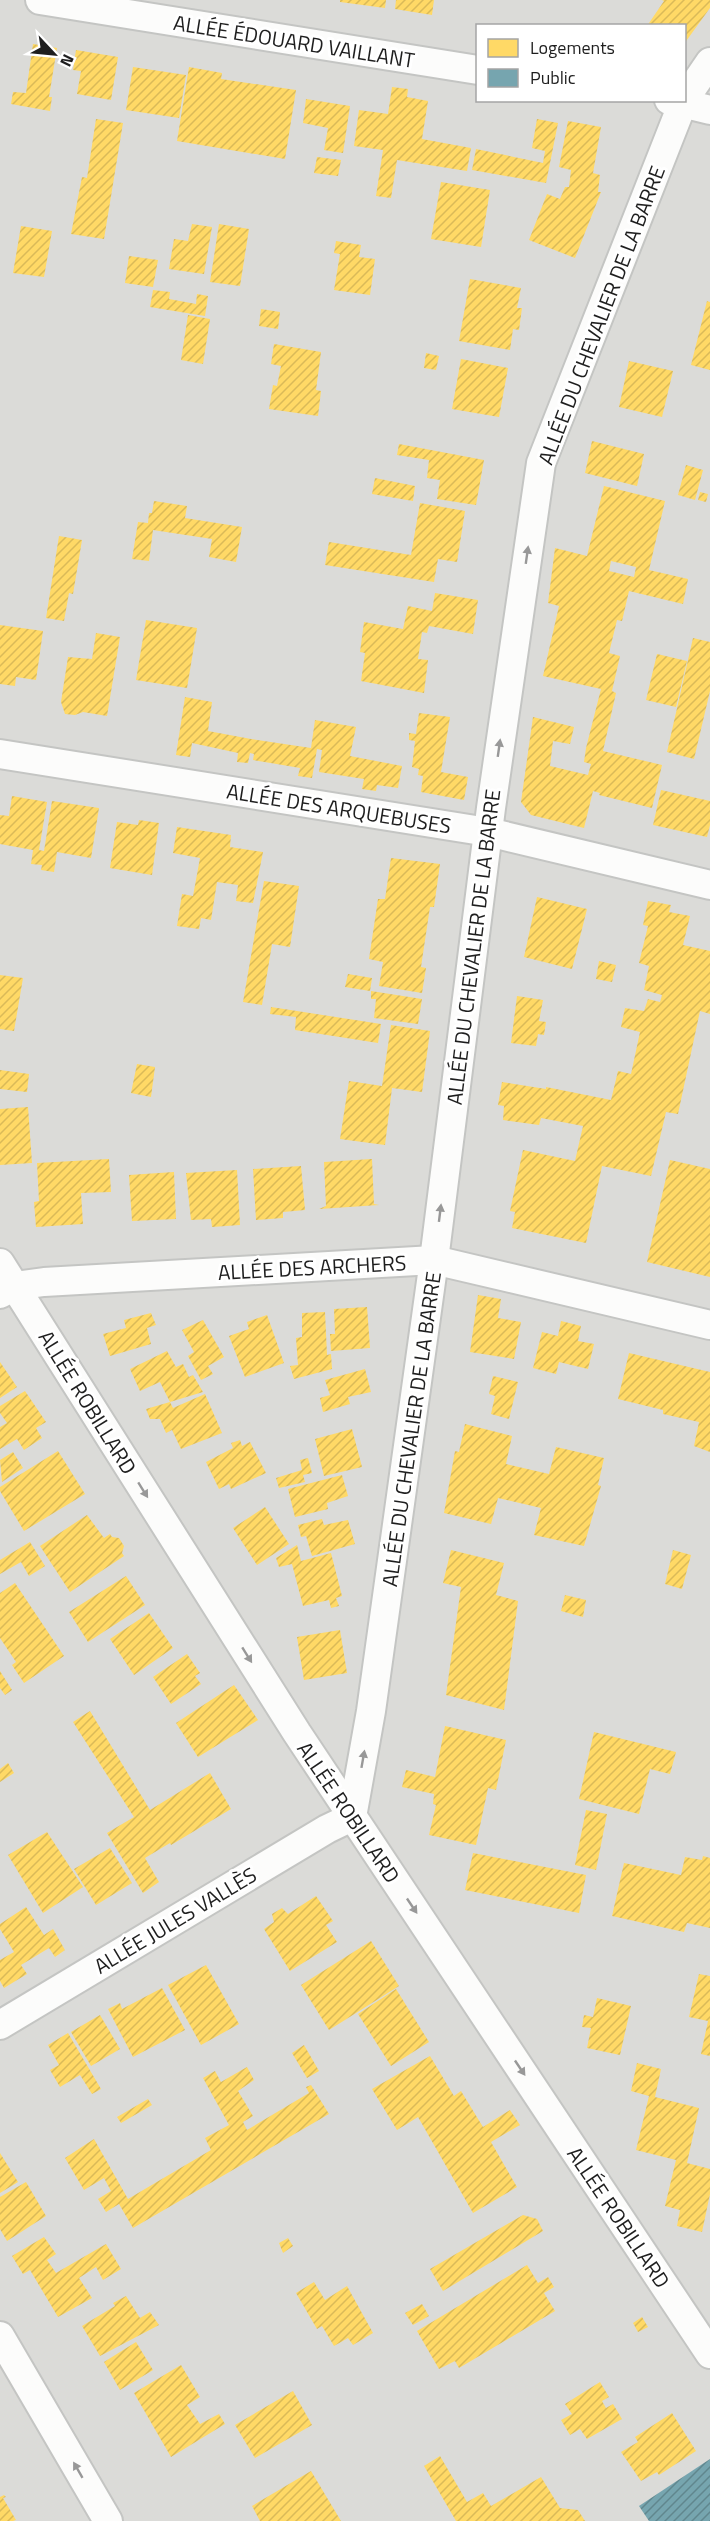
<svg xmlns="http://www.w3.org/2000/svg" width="710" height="2521" font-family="'Titillium Web',sans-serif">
<defs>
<pattern id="homes-hatch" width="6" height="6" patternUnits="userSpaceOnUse" patternTransform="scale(1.5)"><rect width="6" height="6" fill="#ffd966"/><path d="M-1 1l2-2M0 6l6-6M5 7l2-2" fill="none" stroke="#daba58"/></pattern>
<pattern id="public-hatch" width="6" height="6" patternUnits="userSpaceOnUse" patternTransform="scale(1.5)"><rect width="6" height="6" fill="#76a5af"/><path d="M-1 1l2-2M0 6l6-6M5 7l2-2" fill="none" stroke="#60868e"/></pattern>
</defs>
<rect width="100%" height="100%" fill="#ebece7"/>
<path fill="#dbdbd8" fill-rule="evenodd" d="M0,0H710V2521H0ZM478,26H684V100H478Z"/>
<g fill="url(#homes-hatch)" fill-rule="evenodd">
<polygon points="340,0 386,0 385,8 340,2"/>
<polygon points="396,0 434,0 432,15 395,9"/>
<polygon points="662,0 710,0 710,8 684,44 684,26 647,26 664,1"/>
<polygon points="33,44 57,48 49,97 52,97 50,111 11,104 13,92 26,93"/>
<polygon points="76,50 118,57 111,100 77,94 81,71 73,70"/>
<polygon points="133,67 186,75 179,118 126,110"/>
<polygon points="189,67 222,73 221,79 296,90 285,159 177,141"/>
<polygon points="392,87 408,89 407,97 428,101 422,139 471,148 467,171 397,160 391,198 376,196 383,150 354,146 359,110 388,114"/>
<polygon points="306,99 350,106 343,153 324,150 328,128 303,123"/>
<polygon points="96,119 123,123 104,239 71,234 82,177 87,178"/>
<polygon points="537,119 558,123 546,183 472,170 476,149 543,163 545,151 532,148"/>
<polygon points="568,121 601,127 593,173 600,175 598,192 601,192 575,258 529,240 547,194 560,199 565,187 569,187 571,170 559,167"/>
<polygon points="317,157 341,160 338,176 314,173"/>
<polygon points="441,182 490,190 481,247 431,239"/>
<polygon points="192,224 212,227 204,274 169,269 174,239 188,241"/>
<polygon points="219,224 249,229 240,286 210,282"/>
<polygon points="21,226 52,231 44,277 13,273"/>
<polygon points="336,241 361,245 359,257 375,259 370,295 334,290 340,254 334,253"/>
<polygon points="129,256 158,260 153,287 125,283"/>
<polygon points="470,279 521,288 517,308 522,308 519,330 513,329 510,350 459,341"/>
<polygon points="153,290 170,292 169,299 196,304 197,294 208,296 205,316 150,307"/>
<polygon points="707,301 710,302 710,370 691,365"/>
<polygon points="261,309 280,312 278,329 259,326"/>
<polygon points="188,315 210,319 203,364 181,360"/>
<polygon points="274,344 321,352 316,390 321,391 318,416 269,409 273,385 277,386 281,366 271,364"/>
<polygon points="426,353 439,356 436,370 424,368"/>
<polygon points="461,359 508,368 499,417 452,409"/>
<polygon points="629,361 673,371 662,417 619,407"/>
<polygon points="592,441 644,454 637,486 585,473"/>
<polygon points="399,444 484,460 476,505 437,499 440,480 427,478 429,460 397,455"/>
<polygon points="686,465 703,470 695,500 678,495"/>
<polygon points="375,478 415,486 413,501 372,494"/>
<path d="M604,486L665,501L649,570L688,579L683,604L629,591L622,621L617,620L609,653L620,656L612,691L616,693L603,751L662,765L652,808L599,795L600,793L593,791L584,828L531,815L521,802L533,717L574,727L570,744L553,741L550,766L588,775L591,764L584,762L586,748L601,689L543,676L559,606L548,603L555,548L587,556ZM611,561L636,567L634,577L609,571Z"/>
<polygon points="700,492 708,494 706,502 698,500"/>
<polygon points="154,501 187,506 185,518 242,527 236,562 209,557 212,539 153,530 149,561 132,559 138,522 148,523 149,513 152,513"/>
<polygon points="420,503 465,511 457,562 438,559 434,582 325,565 329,542 411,555"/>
<polygon points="59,536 82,540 73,594 69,593 64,621 46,618"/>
<polygon points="435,593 478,600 473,634 429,626 427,633 422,632 418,659 428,660 424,693 361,681 365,653 360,652 364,622 403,629 408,606 432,611"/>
<polygon points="146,620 197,628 187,688 136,680"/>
<polygon points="0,625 43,631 36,680 16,677 15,686 0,684"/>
<polygon points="96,633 120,637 107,716 83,712 75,715 65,714 61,702 68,657 92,659"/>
<polygon points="693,638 710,642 710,691 694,759 667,752"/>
<polygon points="657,654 687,661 676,707 646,700"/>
<polygon points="185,697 212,702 208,731 251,739 311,748 315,720 356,727 350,756 402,766 398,788 377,785 376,791 362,789 364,779 319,772 322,750 317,749 312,778 298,776 300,768 253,760 254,754 250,753 248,763 237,762 238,753 192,743 190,757 176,755"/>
<polygon points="419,713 450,717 441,772 468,777 464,800 421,792 423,776 418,775 419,769 412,767 415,741 409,740 409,733 416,734"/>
<polygon points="661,790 710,801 710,825 707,837 653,825"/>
<polygon points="12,796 47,802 39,850 44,851 52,801 99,808 91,858 57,852 54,872 41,870 42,865 31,864 33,850 0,844 0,815 9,816"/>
<polygon points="139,820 159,823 152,875 110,868 117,822 138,825"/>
<polygon points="177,827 231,835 230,847 263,852 253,903 236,901 238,885 217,882 211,920 201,918 199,929 177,926 182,894 193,896 200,858 173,853"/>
<polygon points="391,858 440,864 434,907 430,907 421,967 426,968 422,993 379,986 383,962 369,959 378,899 385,899"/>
<polygon points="264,881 299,886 290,947 272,944 262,1005 243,1002"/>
<polygon points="537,897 587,909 572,969 524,957"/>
<polygon points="648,901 671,905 669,912 690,916 683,945 710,951 710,1014 700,1011 678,1114 666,1112 651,1176 602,1166 586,1243 512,1228 515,1212 510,1211 523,1150 575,1161 583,1126 541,1118 539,1125 503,1120 504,1106 498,1105 502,1082 546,1089 546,1087 611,1100 618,1071 631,1074 640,1032 621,1027 625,1008 644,1011 648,999 660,1002 662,995 644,990 649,966 639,963 648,926 643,925"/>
<polygon points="599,961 616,965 612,982 596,979"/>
<polygon points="348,974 372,978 370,991 345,987"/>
<polygon points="0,975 23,978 14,1031 0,1029"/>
<polygon points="371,991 422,999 418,1024 374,1018 376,999 371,999"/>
<polygon points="517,996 543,1000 539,1021 546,1022 544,1035 538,1034 536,1046 511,1043"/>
<polygon points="271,1007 381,1024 378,1043 295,1030 296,1017 270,1014"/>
<polygon points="391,1025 430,1031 422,1092 392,1088 385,1145 340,1139 349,1081 382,1086"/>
<polygon points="137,1064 155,1067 151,1097 131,1093"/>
<polygon points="0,1070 29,1074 27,1092 0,1089"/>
<polygon points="28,1107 32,1163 0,1165 0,1109"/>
<polygon points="109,1159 111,1192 81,1193 83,1224 36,1227 34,1202 39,1201 37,1163"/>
<polygon points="372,1159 374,1204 379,1205 319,1209 326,1206 324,1162"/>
<polygon points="670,1160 710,1169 710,1277 647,1262"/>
<polygon points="301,1166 305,1210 283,1212 283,1218 256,1220 253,1169"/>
<polygon points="237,1170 240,1225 212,1227 211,1219 191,1220 186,1173"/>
<polygon points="174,1172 176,1219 132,1221 129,1175"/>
<polygon points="478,1295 501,1299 498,1318 521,1322 514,1359 470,1352"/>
<polygon points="367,1307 370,1348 331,1351 330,1334 335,1334 334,1309"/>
<polygon points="325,1312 327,1355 331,1354 332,1369 294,1379 290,1366 298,1365 296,1338 302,1337 302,1313"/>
<polygon points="151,1313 156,1325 147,1328 151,1344 110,1356 103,1334 126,1328 124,1320"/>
<polygon points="267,1315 284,1363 245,1377 229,1336 249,1329 247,1322"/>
<polygon points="203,1320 224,1357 208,1366 213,1374 201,1380 188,1356 194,1352 182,1330"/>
<polygon points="561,1321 581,1326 578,1341 594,1344 588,1369 559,1362 556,1374 533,1368 542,1332 558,1336"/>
<polygon points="167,1351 176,1367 183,1364 189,1377 193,1375 203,1392 170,1402 160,1382 140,1391 130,1369"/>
<polygon points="629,1353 710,1372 710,1452 694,1446 699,1422 663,1414 663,1410 618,1399"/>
<polygon points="0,1362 17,1387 0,1398"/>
<polygon points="365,1369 371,1392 348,1397 350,1404 323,1412 320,1398 330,1395 325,1380"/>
<polygon points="493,1376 518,1382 509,1419 491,1414 495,1396 489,1394"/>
<polygon points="25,1391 46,1422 36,1428 42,1438 24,1450 17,1439 0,1449 0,1427 7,1423 0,1413 0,1406"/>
<polygon points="205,1394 222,1433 181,1449 172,1430 166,1433 160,1419 150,1419 146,1409 170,1402 173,1408"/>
<polygon points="465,1424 512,1436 506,1464 549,1474 556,1447 604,1458 598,1485 601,1486 584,1546 534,1535 541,1508 498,1498 491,1524 444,1513 455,1451 459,1452"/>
<polygon points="352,1429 362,1467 324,1476 315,1439"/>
<polygon points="240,1440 242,1446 250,1442 266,1473 231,1489 229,1484 219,1489 206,1462 233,1448 231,1443"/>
<polygon points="58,1451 85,1494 24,1531 0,1491 0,1487"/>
<polygon points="13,1452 23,1468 2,1482 0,1460"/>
<polygon points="308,1458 312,1473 303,1475 305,1482 279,1488 276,1478 302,1470 300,1460"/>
<polygon points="342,1475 348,1496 327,1503 328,1509 295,1517 288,1489"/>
<polygon points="265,1507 289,1544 257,1565 233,1528"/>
<polygon points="87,1515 104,1538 110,1534 112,1537 119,1538 124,1546 122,1553 124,1556 70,1592 40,1546"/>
<polygon points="322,1519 324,1525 348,1520 355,1544 312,1556 306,1536 301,1537 298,1525"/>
<polygon points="30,1542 45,1566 29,1576 21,1562 0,1574 0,1560"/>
<polygon points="297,1545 301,1561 331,1553 342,1596 336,1598 339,1606 331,1608 329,1600 303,1606 292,1564 279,1567 276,1558"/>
<polygon points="451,1550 504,1563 496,1595 518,1601 504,1710 446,1695 461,1587 443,1583"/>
<polygon points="673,1550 691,1555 682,1589 665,1584"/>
<polygon points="126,1576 145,1605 88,1642 69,1612"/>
<polygon points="15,1583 64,1656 24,1683 12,1665 16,1662 0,1638 0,1593"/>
<polygon points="565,1595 586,1600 583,1617 561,1611"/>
<polygon points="149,1613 173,1648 134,1675 110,1639"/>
<polygon points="340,1630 347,1673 304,1680 297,1637"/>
<polygon points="187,1654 200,1673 195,1676 201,1684 171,1704 153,1677"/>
<polygon points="0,1671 12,1690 5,1695 0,1688"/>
<polygon points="234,1685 258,1720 198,1757 176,1723"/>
<polygon points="90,1711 150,1810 210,1773 231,1809 171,1845 170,1843 145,1858 159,1882 143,1893 107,1833 134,1817 73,1722"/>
<polygon points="445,1726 506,1740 496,1790 488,1788 476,1845 429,1835 436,1805 433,1804 434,1794 402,1787 406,1770 435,1777"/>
<polygon points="594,1732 676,1752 670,1774 650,1769 639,1814 579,1799"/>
<polygon points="8,1763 14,1773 0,1782 0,1769"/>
<polygon points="586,1810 607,1814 596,1870 575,1865"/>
<polygon points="47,1832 83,1887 43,1913 8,1855"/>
<polygon points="110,1848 132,1883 96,1905 74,1869"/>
<polygon points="473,1853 586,1875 579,1913 465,1890"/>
<polygon points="703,1856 710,1858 710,1928 687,1923 684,1932 612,1916 624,1863 681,1875 685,1857 702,1860"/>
<polygon points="316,1896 333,1921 326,1925 337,1942 290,1971 264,1929 274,1922 272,1914 282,1908 288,1914"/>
<polygon points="26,1907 44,1935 53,1929 65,1950 55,1957 49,1948 21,1965 27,1974 4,1988 0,1981 0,1960 14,1952 0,1929 0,1924"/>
<polygon points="371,1941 399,1986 329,2030 301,1985"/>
<polygon points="206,1965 239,2024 201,2045 168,1985"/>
<polygon points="699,1974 710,1976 710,2056 701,2054 708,2021 689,2017"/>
<polygon points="162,1988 185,2030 133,2057 108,2009 120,2003 122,2009"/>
<polygon points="396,1989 429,2042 391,2066 358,2014"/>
<polygon points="597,1998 631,2006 620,2055 587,2048 591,2028 582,2027 584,2015 593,2017"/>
<polygon points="100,2015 120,2049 91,2066 71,2032"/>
<polygon points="68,2033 101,2089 92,2094 80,2075 60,2087 50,2070 59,2065 48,2045"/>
<polygon points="304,2045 319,2071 307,2078 292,2053"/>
<polygon points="430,2056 454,2096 461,2091 483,2127 510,2110 520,2125 491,2142 517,2187 473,2213 418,2117 397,2130 372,2089"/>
<polygon points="637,2063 661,2069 655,2097 699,2108 687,2163 710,2169 710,2194 702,2232 677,2226 680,2210 665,2206 676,2160 636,2150 649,2096 631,2091"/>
<polygon points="247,2067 254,2080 238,2091 253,2116 243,2122 247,2130 309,2093 306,2087 311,2085 329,2114 133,2228 119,2204 106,2212 98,2199 111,2191 104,2178 84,2190 65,2158 94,2139 128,2199 211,2150 205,2138 229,2125 203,2078 215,2071 221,2082"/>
<polygon points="148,2099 152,2105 121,2123 117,2117"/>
<polygon points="0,2153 18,2182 0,2193"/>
<polygon points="26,2182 46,2216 7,2241 0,2229 0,2197"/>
<polygon points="523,2215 537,2219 543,2231 443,2291 430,2269"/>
<polygon points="44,2237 56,2254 47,2260 56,2273 106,2244 121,2269 103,2280 96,2267 79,2278 92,2298 58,2317 30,2270 23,2274 12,2256"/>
<polygon points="288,2238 293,2246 283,2253 279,2243"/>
<polygon points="527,2265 538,2283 548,2277 554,2287 544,2293 555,2311 459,2368 455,2361 439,2369 417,2331"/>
<polygon points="314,2282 325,2300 347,2286 373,2333 353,2345 348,2338 334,2346 322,2326 317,2329 296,2293"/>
<polygon points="126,2296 140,2318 150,2312 159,2325 100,2356 82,2326 115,2306 113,2303"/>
<polygon points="422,2304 429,2316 413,2325 405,2313"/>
<polygon points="642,2317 648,2327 638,2332 633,2323"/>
<polygon points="136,2342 153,2370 120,2390 104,2362"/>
<polygon points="181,2365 200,2397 187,2405 200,2424 219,2414 225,2424 171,2457 134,2393"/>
<polygon points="600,2382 609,2397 602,2401 606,2408 613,2404 622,2419 587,2439 580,2429 570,2435 561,2420 572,2414 565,2404"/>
<polygon points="293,2391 312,2425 255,2458 235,2425"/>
<polygon points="672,2413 696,2451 659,2475 657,2472 641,2481 621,2452 638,2442 635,2437"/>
<polygon points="440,2456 467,2502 483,2493 491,2506 541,2477 560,2508 578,2510 585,2521 456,2521 424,2466"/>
<polygon points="311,2471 341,2521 260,2521 252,2506"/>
<polygon points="4,2495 6,2497 3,2498 16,2520 13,2521 0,2521 0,2497"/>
</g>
<polygon fill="url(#public-hatch)" points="710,2459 710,2521 649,2521 639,2506"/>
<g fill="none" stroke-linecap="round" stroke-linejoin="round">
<g stroke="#c4c5c3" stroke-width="32">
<g id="street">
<polyline points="40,0 478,70"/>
<polyline points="669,100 710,110"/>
<polyline points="684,100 710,62"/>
<polyline points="0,754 488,832 710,885"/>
<polyline points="0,1263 297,1733 710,2354"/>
<polyline points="0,1294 15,1286 44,1282 434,1260 710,1325"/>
<polyline points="0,2025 327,1829 352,1817 371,1711 434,1260 491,808 541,463 684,100"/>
<polyline points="0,2336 108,2521"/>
</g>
</g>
<use href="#street" stroke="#fcfcfb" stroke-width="28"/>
</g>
<defs><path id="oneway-solid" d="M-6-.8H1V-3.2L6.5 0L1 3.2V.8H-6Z" transform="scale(1.5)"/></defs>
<g fill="#989898">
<use href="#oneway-solid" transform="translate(527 555) rotate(-82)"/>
<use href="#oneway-solid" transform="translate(499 748) rotate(-82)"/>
<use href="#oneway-solid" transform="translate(440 1213) rotate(-83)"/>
<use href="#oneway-solid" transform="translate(143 1490) rotate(58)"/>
<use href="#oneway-solid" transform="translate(247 1655) rotate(58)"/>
<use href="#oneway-solid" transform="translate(363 1759) rotate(-80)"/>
<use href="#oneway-solid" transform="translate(412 1906) rotate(56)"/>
<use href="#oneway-solid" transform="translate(520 2068) rotate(56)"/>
<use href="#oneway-solid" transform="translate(78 2470) rotate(-120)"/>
</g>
<g text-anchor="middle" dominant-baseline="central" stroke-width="6" stroke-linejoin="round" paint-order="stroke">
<g font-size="21" fill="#1e1e1e" stroke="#fff">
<text transform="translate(294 41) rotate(9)">ALLÉE ÉDOUARD VAILLANT</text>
<text transform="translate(601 315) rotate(-69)">ALLÉE DU CHEVALIER DE LA BARRE</text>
<text transform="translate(339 808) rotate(9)">ALLÉE DES ARQUEBUSES</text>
<text transform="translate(473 947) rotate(-83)">ALLÉE DU CHEVALIER DE LA BARRE</text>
<text transform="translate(312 1267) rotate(-3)">ALLÉE DES ARCHERS</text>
<text transform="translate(88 1402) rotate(58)">ALLÉE ROBILLARD</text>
<text transform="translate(411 1429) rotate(-82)">ALLÉE DU CHEVALIER DE LA BARRE</text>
<text transform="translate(349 1812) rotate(56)">ALLÉE ROBILLARD</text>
<text transform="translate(175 1920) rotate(-31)">ALLÉE JULES VALLÈS</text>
<text transform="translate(619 2217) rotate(56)">ALLÉE ROBILLARD</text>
</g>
</g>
<rect x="476" y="24" width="210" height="78" fill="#ffffff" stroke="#a5a5a5" stroke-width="1.5"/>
<rect x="488" y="39" width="30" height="18" fill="#ffd966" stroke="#a5a5a5" stroke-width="1.5"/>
<text x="530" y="54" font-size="18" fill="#1e1e1e">Logements</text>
<rect x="488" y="69" width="30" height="18" fill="#76a5af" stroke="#a5a5a5" stroke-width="1.5"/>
<text x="530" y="84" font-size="18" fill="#1e1e1e">Public</text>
<g transform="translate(54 54) rotate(116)" stroke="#ffffff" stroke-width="4.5" paint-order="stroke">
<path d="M0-4.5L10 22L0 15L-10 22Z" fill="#1e1e1e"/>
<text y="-9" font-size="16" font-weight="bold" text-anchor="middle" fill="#1e1e1e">N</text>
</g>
</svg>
